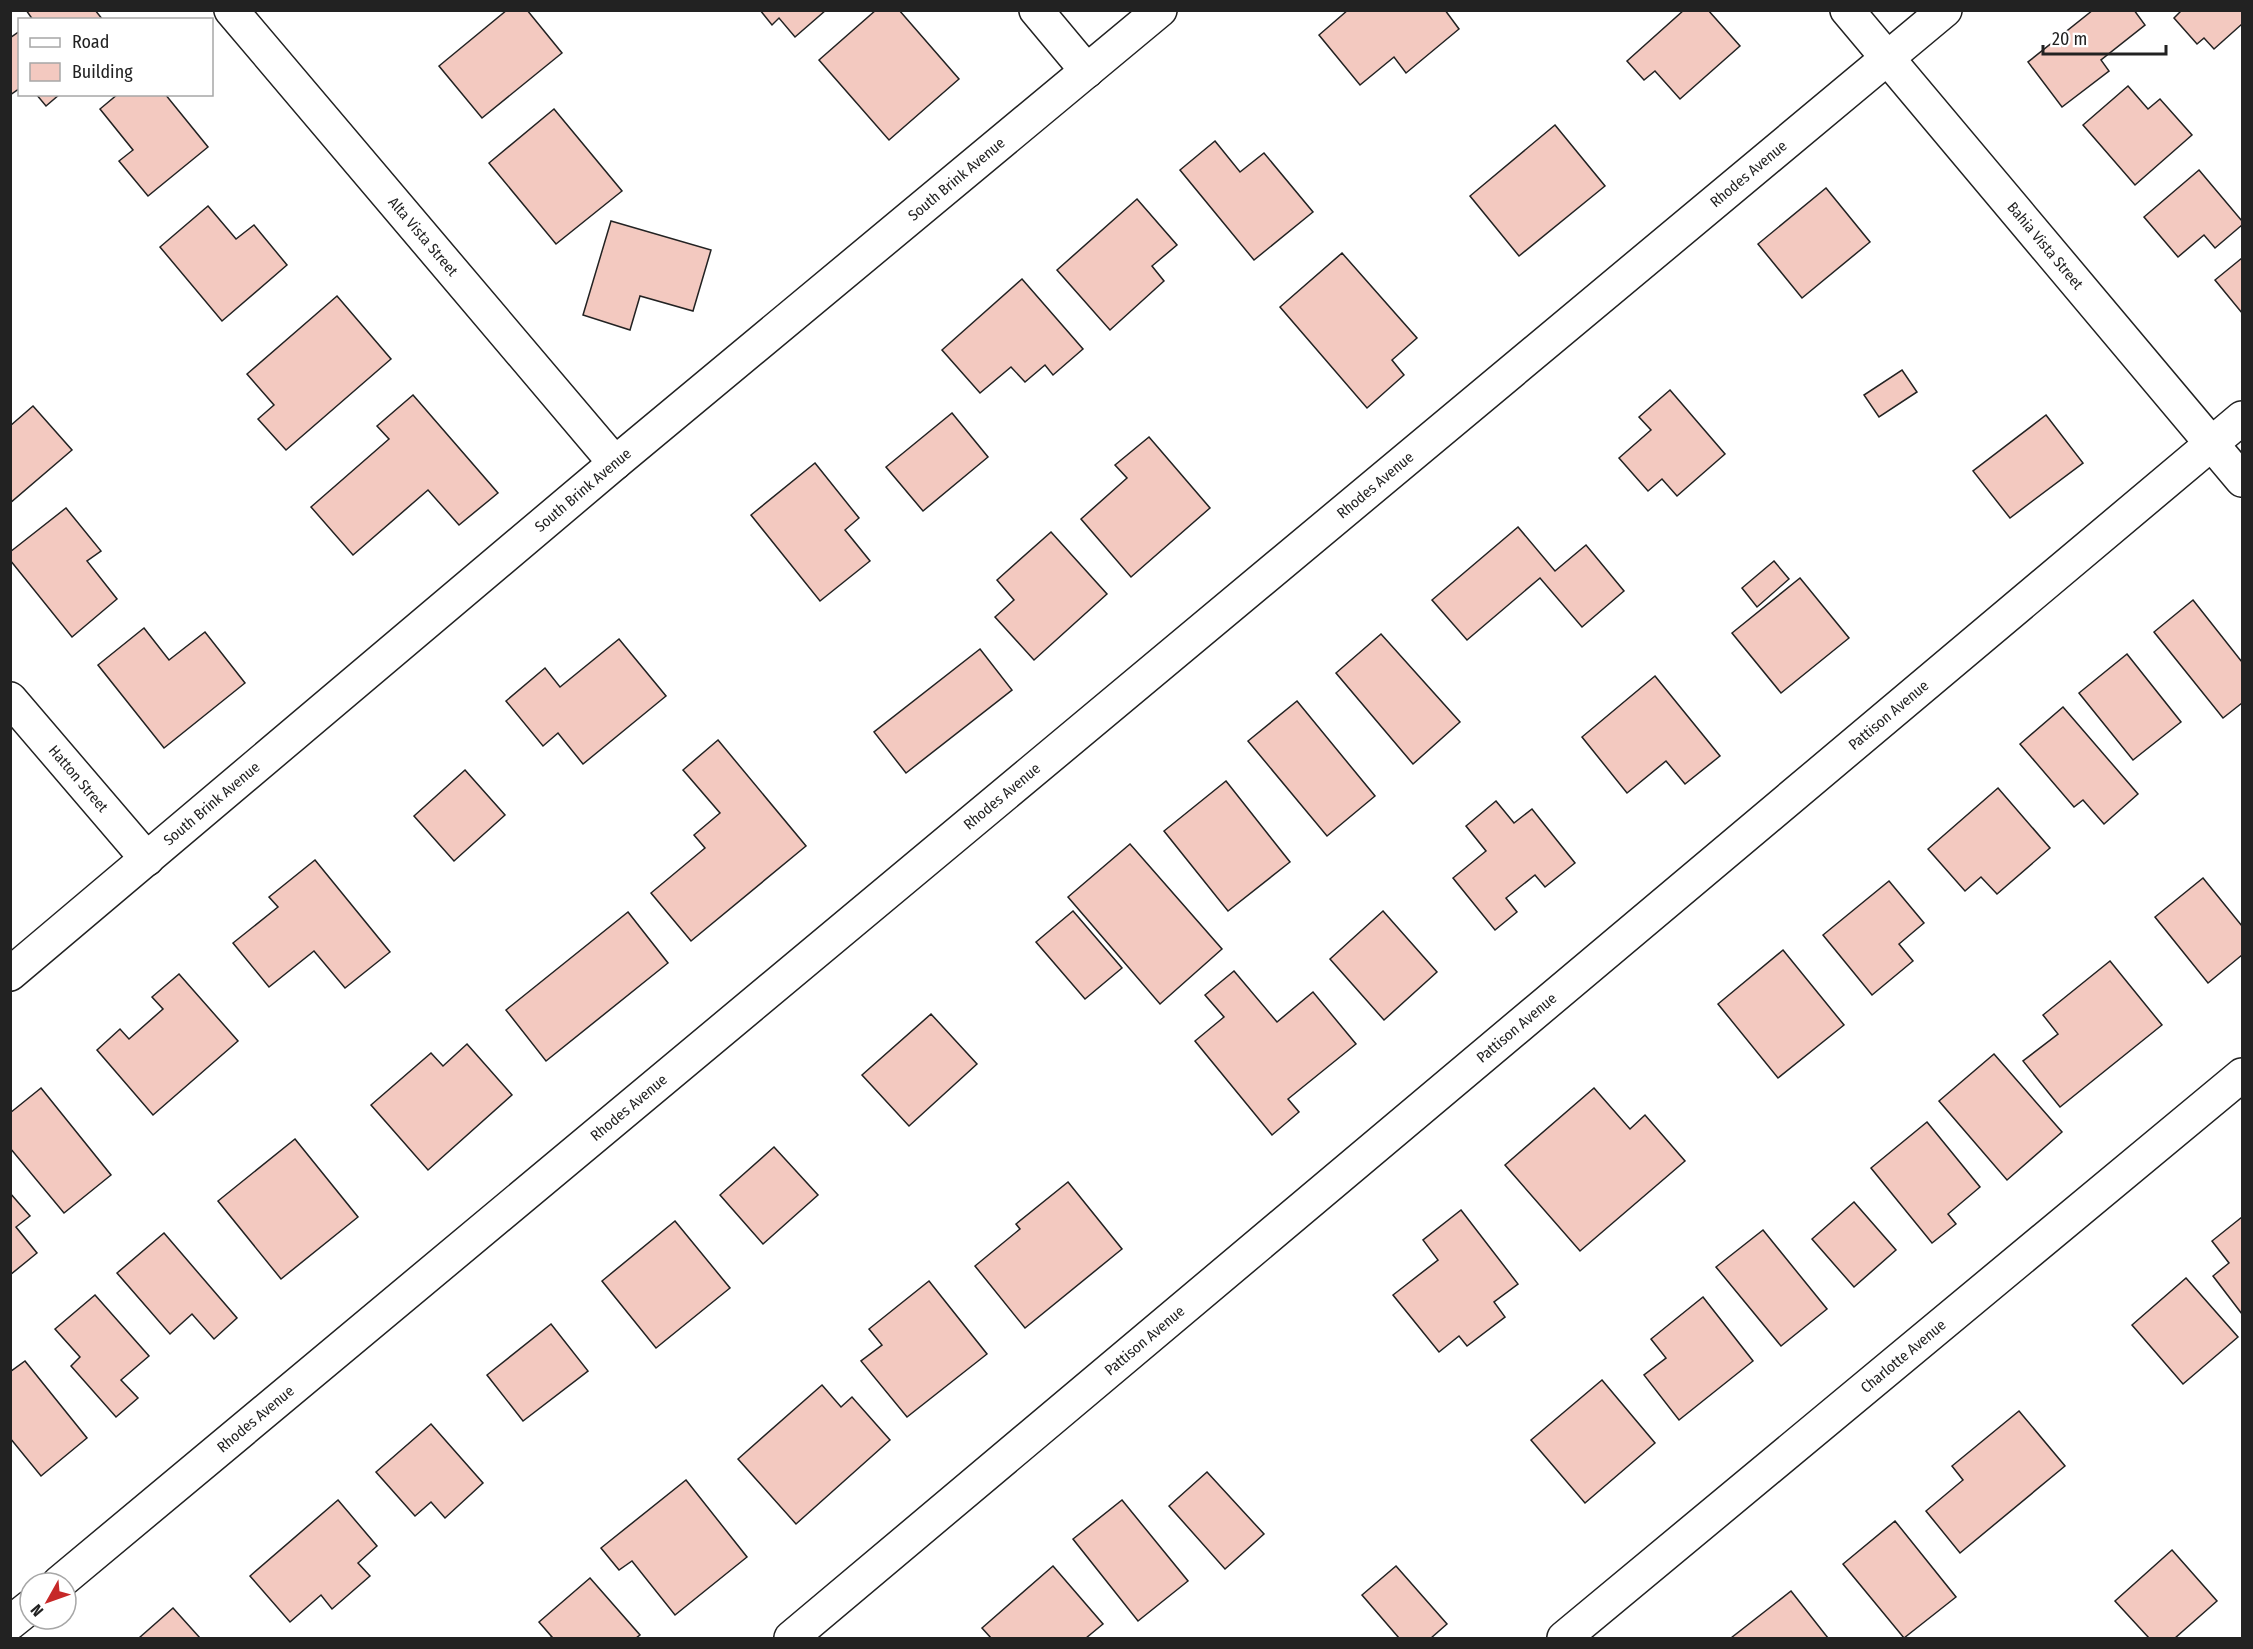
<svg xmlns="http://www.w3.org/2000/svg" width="2253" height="1649" font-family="'Fira Sans Condensed',sans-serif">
<rect width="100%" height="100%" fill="#fff"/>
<g fill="#f3c9c0" stroke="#222" stroke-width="1.5">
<polygon points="26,10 95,10 103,20 33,20"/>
<polygon points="507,10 527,10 562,53 482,118 439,66"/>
<polygon points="760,10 826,10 795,37 779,18 772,25"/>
<polygon points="876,10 899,10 959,79 889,140 819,60"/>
<polygon points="1348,10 1445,10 1459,29 1406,73 1394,57 1360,85 1319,35"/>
<polygon points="1684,10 1708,10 1740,46 1680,99 1655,71 1644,80 1627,61"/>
<polygon points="2093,10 2134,10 2145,25 2101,60 2109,71 2062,107 2028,62"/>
<polygon points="2182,10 2242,10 2242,24 2214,49 2204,38 2197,44 2174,18"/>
<polygon points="20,31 20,88 10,95 10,38"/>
<polygon points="2128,86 2148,109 2160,99 2192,135 2135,185 2083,125"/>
<polygon points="36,94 60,94 46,106"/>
<polygon points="118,94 165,94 208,147 148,196 119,161 133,150 100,109"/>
<polygon points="554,109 622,191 556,244 489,163"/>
<polygon points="1555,125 1605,186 1519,256 1470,196"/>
<polygon points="1215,141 1240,172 1264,153 1313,212 1254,260 1180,170"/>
<polygon points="2199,170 2242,221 2242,225 2215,248 2204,235 2178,257 2144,217"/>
<polygon points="1826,188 1870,242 1802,298 1758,244"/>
<polygon points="1137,199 1177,245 1152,266 1164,281 1110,330 1057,270"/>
<polygon points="208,206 236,239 254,225 287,265 222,321 160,247"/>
<polygon points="611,221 711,250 693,311 640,296 630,330 583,315"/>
<polygon points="1342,253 1417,338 1392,360 1404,375 1367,408 1280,307"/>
<polygon points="2242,258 2242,313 2215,280"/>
<polygon points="1022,279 1083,349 1053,375 1045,365 1025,382 1011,367 980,393 942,350"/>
<polygon points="337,296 391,359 286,450 258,419 274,405 247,374"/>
<polygon points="1902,370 1917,392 1879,417 1864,395"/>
<polygon points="1670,390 1725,454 1677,496 1662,479 1648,491 1619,458 1651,430 1639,417"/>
<polygon points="413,395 498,493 459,525 428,490 353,555 311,507 389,439 377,426"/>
<polygon points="33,406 72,450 10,503 10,426"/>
<polygon points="952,413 988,457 923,511 886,467"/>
<polygon points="2046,415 2083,463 2010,518 1973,471"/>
<polygon points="1149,437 1210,508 1131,577 1081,519 1127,478 1115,465"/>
<polygon points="815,463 859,518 845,530 870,561 820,601 751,515"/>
<polygon points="66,508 101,551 87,561 117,599 72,637 10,560 10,552"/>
<polygon points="1518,527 1555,571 1586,545 1624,591 1582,627 1540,578 1467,640 1432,600"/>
<polygon points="1051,532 1107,594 1034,660 995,617 1014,600 997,580"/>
<polygon points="1774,561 1789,579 1757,607 1742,588"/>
<polygon points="1800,578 1849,638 1781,693 1732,633"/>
<polygon points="2193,600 2242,662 2242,703 2223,718 2154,632"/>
<polygon points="144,628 169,660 205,632 245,683 164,748 98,665"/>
<polygon points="1381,634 1460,722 1413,764 1336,673"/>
<polygon points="619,639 666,696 583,764 558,733 543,746 506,701 545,668 560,687"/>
<polygon points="980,649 1012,690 906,773 874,732"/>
<polygon points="2127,654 2181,722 2133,760 2079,693"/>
<polygon points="1655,676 1720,756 1685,784 1666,761 1627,793 1582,737"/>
<polygon points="1297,701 1375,796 1327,836 1248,741"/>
<polygon points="2063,707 2138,794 2104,824 2083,800 2074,807 2020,744"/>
<polygon points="718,740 806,846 691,941 651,893 705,848 694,835 720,813 683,770"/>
<polygon points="465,770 505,815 454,861 414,816"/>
<polygon points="1226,781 1290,862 1228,911 1164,831"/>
<polygon points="1998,788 2050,848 1997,894 1981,877 1965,891 1928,849"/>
<polygon points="1496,801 1514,823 1532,809 1575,863 1545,887 1535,875 1506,898 1517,912 1495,930 1453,878 1486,851 1466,826"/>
<polygon points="1130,844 1222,949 1160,1004 1068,897"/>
<polygon points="315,860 390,952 345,988 314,951 269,987 233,943 278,907 269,897"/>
<polygon points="2203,878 2242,926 2242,955 2208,983 2155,917"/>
<polygon points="1889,881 1924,923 1899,944 1913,961 1872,995 1823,935"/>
<polygon points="1073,911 1122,968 1085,999 1036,942"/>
<polygon points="1383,911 1437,972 1384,1020 1330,959"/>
<polygon points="628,912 668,963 546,1061 506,1010"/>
<polygon points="1783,950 1844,1025 1778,1078 1718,1004"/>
<polygon points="2110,961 2162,1025 2060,1107 2023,1061 2058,1034 2043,1015"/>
<polygon points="1234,971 1277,1022 1313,992 1356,1044 1288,1099 1299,1112 1272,1135 1195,1041 1224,1017 1205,995"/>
<polygon points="179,974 238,1041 153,1115 97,1050 120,1029 129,1039 163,1009 152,997"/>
<polygon points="931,1014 977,1064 909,1126 862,1075"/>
<polygon points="467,1044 512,1095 428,1170 371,1105 431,1053 443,1066"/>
<polygon points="1994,1054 2062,1132 2007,1180 1939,1101"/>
<polygon points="41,1088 111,1175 64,1213 10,1148 10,1113"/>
<polygon points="1594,1088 1630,1129 1645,1115 1685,1161 1580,1251 1505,1165"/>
<polygon points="1927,1122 1980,1187 1948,1214 1956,1224 1932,1243 1871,1168"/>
<polygon points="295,1139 358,1217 281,1279 218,1201"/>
<polygon points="774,1147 818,1195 763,1244 720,1195"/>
<polygon points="1068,1182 1122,1249 1025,1328 975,1266 1020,1229 1016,1224"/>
<polygon points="10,1193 30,1216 16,1227 37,1253 10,1275"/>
<polygon points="1854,1202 1896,1250 1854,1287 1812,1239"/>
<polygon points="1461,1210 1518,1284 1494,1302 1505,1317 1467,1346 1459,1336 1439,1352 1393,1295 1438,1260 1423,1240"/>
<polygon points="2242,1217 2242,1314 2213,1276 2229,1263 2212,1241"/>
<polygon points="675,1221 730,1288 656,1348 602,1281"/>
<polygon points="1763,1230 1827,1309 1781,1346 1716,1267"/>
<polygon points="164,1233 237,1318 214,1339 192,1314 170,1334 117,1273"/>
<polygon points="2186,1278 2238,1337 2183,1384 2132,1325"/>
<polygon points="929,1281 987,1354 907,1417 861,1361 882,1345 869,1329"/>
<polygon points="95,1295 149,1356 121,1380 138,1398 116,1417 71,1366 80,1357 55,1329"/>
<polygon points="1703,1297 1753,1361 1679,1420 1644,1375 1666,1358 1651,1339"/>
<polygon points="551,1324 588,1371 523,1421 487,1375"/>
<polygon points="25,1361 87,1438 41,1476 10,1438 10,1372"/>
<polygon points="1602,1380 1655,1443 1585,1503 1531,1440"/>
<polygon points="822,1385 841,1407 852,1397 890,1440 796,1524 738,1459"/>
<polygon points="2019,1411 2065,1466 1960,1553 1926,1511 1963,1480 1952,1466"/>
<polygon points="431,1424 483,1483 445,1518 431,1502 415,1516 376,1472"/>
<polygon points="1207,1472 1264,1534 1225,1569 1169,1506"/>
<polygon points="686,1480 747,1557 675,1615 632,1561 619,1570 601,1548"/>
<polygon points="338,1500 377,1546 358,1563 370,1576 332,1609 321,1595 290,1622 250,1576"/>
<polygon points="1122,1500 1188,1581 1138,1621 1073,1539"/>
<polygon points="1895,1521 1956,1597 1904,1638 1843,1564"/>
<polygon points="2172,1550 2217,1601 2175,1638 2149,1638 2115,1601"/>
<polygon points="1053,1566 1103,1624 1086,1638 991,1638 982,1628"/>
<polygon points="1396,1566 1447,1624 1431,1638 1399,1638 1362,1595"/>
<polygon points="590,1578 640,1635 636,1638 549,1638 552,1637 539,1622"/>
<polygon points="1791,1591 1828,1638 1731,1638"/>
<polygon points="173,1608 200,1638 139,1638"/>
</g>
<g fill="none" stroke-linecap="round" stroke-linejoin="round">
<g stroke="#222" stroke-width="36">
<g id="minor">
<path id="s1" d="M231,10L615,463"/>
<polyline points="1036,10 1087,71"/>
<path id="s2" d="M1847,10L2242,480"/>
<path id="s3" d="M10,699L147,859"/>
<path id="s4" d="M10,974L615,463L1160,10"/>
<path id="s5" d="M59,1583L1945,10"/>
<polyline points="10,1623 30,1607"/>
<path id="s6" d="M791,1638L2242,418"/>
<path id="s7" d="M1564,1638L2242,1075"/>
</g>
</g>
<use href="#minor" stroke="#fff" stroke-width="33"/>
</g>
<g text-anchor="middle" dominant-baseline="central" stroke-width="4.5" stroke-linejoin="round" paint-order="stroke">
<g font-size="15" fill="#222" stroke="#fff">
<text stroke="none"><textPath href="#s5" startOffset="2200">Rhodes Avenue</textPath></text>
<text stroke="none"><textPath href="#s4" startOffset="1236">South Brink Avenue</textPath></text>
<text stroke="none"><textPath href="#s1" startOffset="297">Alta Vista Street</textPath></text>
<text stroke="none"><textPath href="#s2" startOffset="308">Bahia Vista Street</textPath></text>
<text stroke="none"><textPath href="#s5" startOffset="1714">Rhodes Avenue</textPath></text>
<text stroke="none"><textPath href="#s4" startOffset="750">South Brink Avenue</textPath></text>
<text stroke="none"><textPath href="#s6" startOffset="1434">Pattison Avenue</textPath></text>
<text stroke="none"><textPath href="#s3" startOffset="105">Hatton Street</textPath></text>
<text stroke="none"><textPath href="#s5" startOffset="1228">Rhodes Avenue</textPath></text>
<text stroke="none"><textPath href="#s4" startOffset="264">South Brink Avenue</textPath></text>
<text stroke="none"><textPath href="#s6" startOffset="948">Pattison Avenue</textPath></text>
<text stroke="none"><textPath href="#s5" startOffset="742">Rhodes Avenue</textPath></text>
<text stroke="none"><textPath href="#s6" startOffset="462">Pattison Avenue</textPath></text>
<text stroke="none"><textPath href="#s7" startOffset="441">Charlotte Avenue</textPath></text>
<text stroke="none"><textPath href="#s5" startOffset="256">Rhodes Avenue</textPath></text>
</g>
</g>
<rect width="2253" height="1649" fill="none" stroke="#222222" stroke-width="24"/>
<rect x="18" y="18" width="195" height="78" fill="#ffffff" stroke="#a7a7a7" stroke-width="1.5"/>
<rect x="30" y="38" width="30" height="9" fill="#ffffff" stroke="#a7a7a7" stroke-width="1.5"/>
<text x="72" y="48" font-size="18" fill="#222222">Road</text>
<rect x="30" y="63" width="30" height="18" fill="#f3c9c0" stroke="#a7a7a7" stroke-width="1.5"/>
<text x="72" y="78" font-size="18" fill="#222222">Building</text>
<g transform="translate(48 1601) rotate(230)"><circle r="28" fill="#ffffff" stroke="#a7a7a7" stroke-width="1.5"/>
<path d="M0-4.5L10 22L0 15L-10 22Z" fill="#c62828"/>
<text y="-9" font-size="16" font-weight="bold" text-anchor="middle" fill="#222222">N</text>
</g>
<path d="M2043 45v9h123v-9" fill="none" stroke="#222222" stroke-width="3"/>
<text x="2052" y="45" font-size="18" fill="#222222" stroke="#ffffff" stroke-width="4.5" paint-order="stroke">20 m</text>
</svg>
